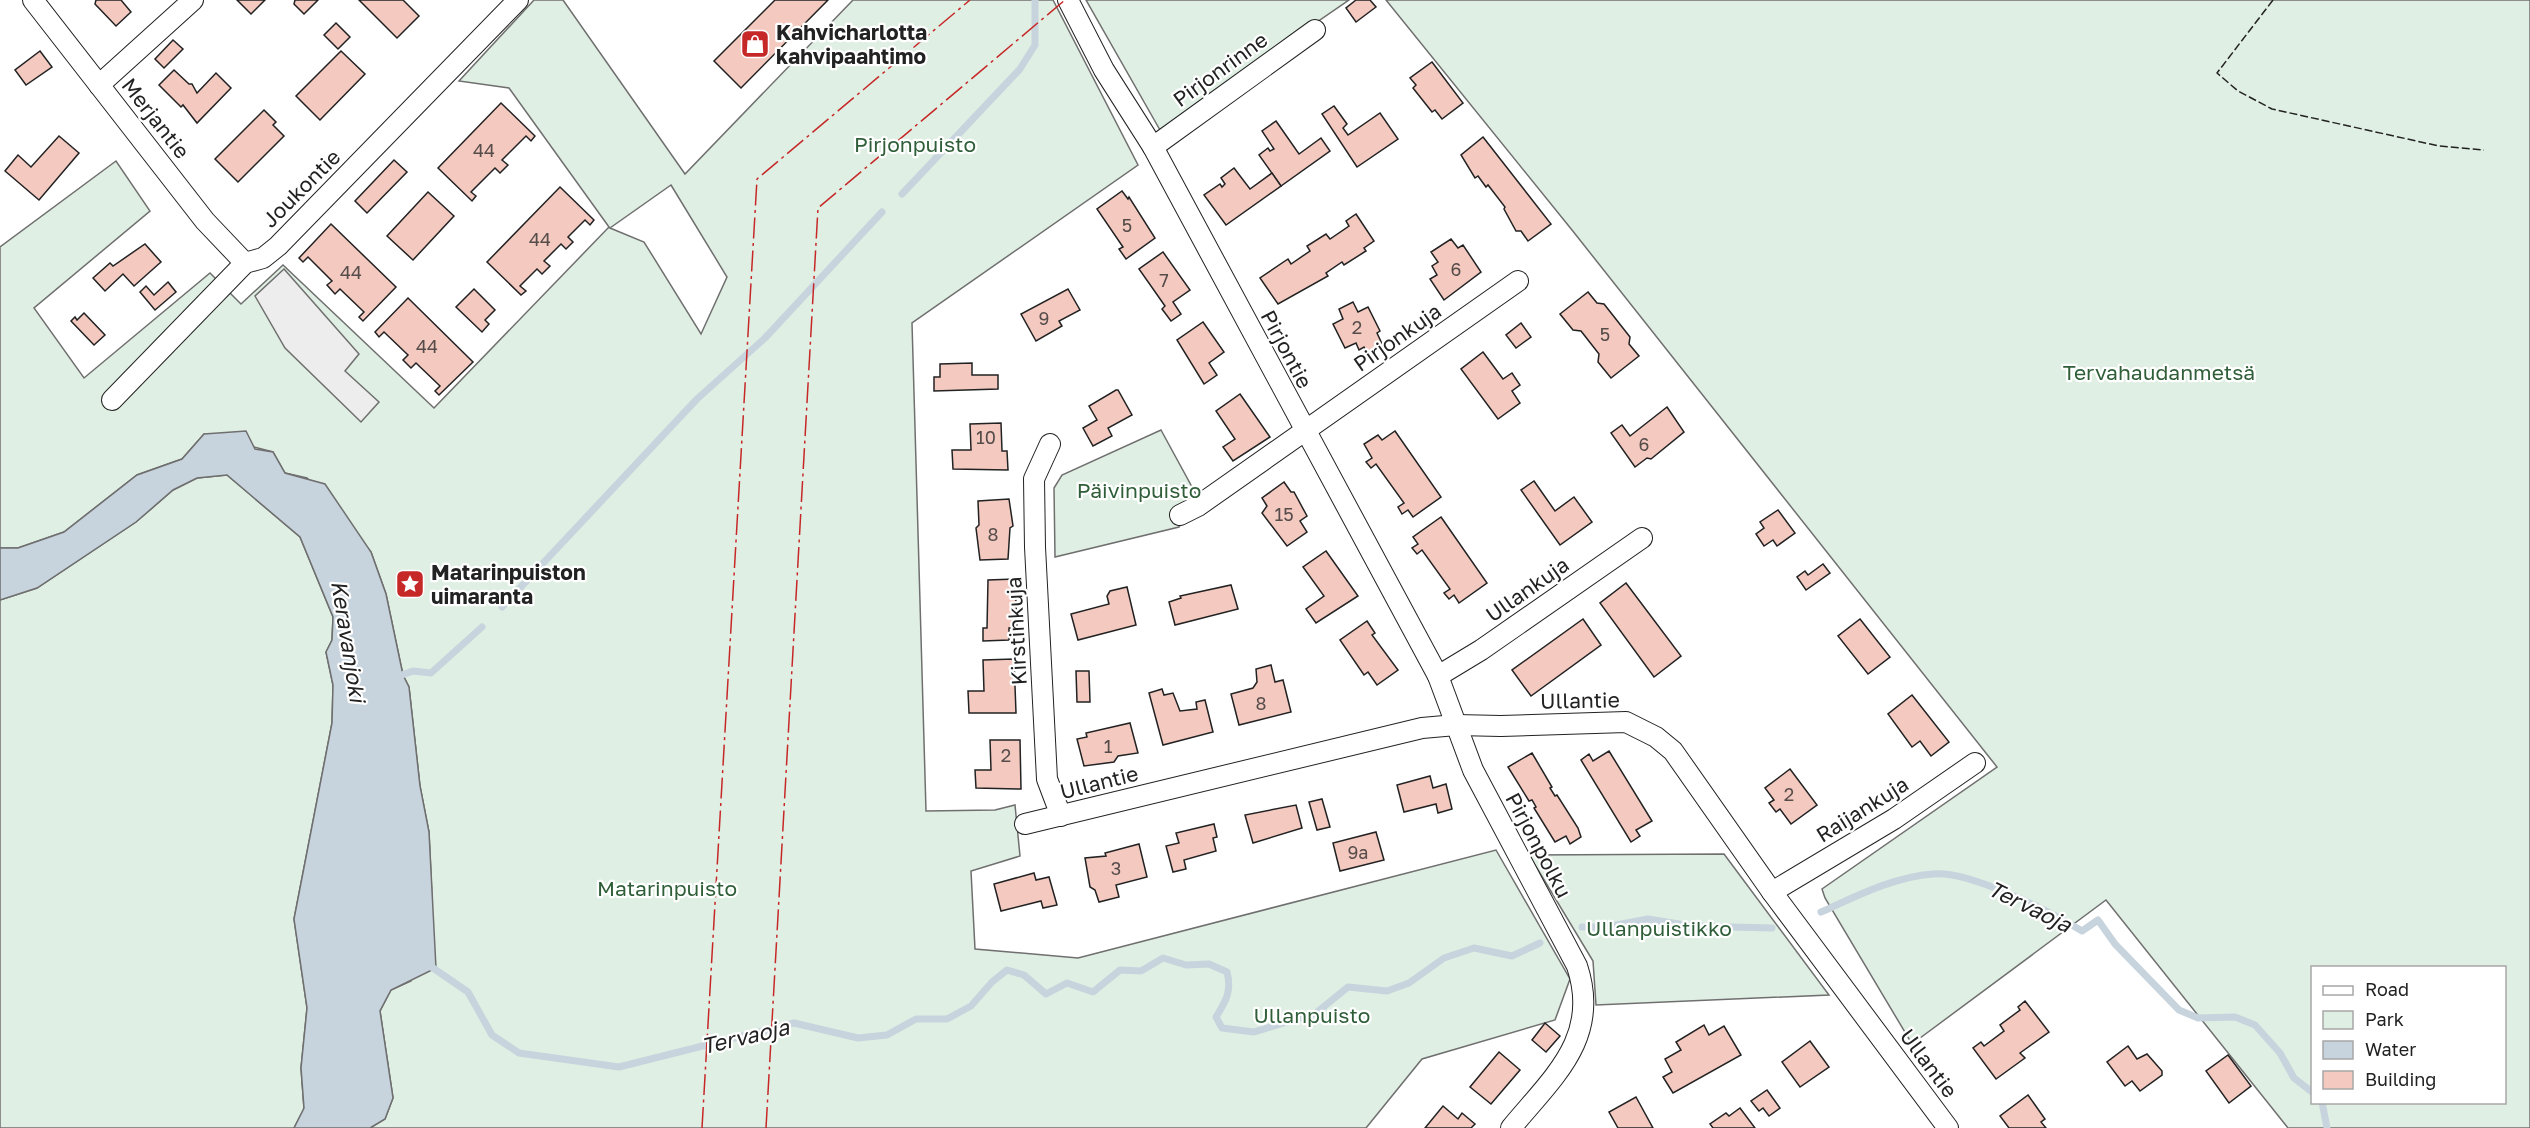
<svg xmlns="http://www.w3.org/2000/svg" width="2530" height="1128" font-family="'Golos Text',sans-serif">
<rect width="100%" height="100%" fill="#fff"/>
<g fill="#e0efe3" stroke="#6f6f6f" stroke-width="1.5" fill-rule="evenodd">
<path d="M534,0H563L685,174L853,0H1053L1138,165L912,323L926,811L995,810L1015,805L1020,856L971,871L975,949L1078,958L1496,850L1570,979L1555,1020L1422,1059L1366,1128H370L385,1119L393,1098L380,1011L391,990L411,981L432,897L429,832L420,786L409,687L403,675L386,594L371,552L307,478L285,473L273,452L204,434L182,459L137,475L64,532L18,548H0V247L116,161L150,211L34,308L84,378L210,273L241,304L283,265L434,408L609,227L509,88L459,81ZM671,185L727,277L701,334L644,242L610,228Z"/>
<polygon points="1086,0 1349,0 1160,130"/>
<path d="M1386,0H2530V1128H2288L2106,900L1912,1044L1825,898L1822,889L1997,767L1572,230ZM2312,968H2504V1102H2312Z"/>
<polygon points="1161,430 1198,498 1179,527 1055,557 1054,488 1062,475"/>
<polygon points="227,475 300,537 333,617 332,640 326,652 333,685 332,723 294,919 307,1008 301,1068 304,1109 294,1128 0,1128 0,600 37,588 136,522 173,490 197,478"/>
<polygon points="1724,854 1829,995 1596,1005 1593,961 1529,855"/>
</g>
<polygon fill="#ededed" stroke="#6f6f6f" stroke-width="1.5" points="284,269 359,354 345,371 379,402 361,422 285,348 255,296"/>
<polygon fill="#c7d3dd" stroke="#6f6f6f" stroke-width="1.5" points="246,431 255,449 273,452 285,473 325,484 371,552 386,594 403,675 409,687 420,786 429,832 436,968 391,990 380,1011 393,1098 385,1119 370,1128 294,1128 304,1108 301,1068 307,1008 294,919 332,723 333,685 326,652 332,640 333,617 300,537 227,475 197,478 173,490 136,522 37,588 0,600 0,548 18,548 64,532 137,475 182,459 204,434"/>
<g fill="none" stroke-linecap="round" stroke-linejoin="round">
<g stroke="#c7d3dd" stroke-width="7">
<polyline points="902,194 1020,69 1035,45 1035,0"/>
<polyline points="502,607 697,399 765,338 882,212"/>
<polyline points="396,677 413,671 431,673 482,627"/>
<path d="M1821,912C1857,896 1893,877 1933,874C1969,870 2051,912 2082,931L2098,920L2115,944L2179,1010L2198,1018L2235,1017L2255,1025L2280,1053L2294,1078L2312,1092"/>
<polyline points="1582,927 1606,927 1648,919 1691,926 1772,928"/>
<path d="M430,966L468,992L492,1035L519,1053L619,1067L794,1023L858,1038L887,1035L916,1019H947L971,1006L992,982L1007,970L1024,975L1046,994L1067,983L1093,992L1120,970L1141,971L1163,958L1186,965L1209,964L1227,972C1232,991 1226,1001 1216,1017L1222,1028L1254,1032L1316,1013L1348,987L1387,991L1409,983L1444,958L1474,948L1512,956L1540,943"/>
<polyline points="2322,1102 2327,1128"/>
</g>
</g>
<g fill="#f3c9c0" stroke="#222" stroke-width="1.5">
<polygon points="96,0 121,0 131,12 116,26 95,4"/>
<polygon points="237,0 265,0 251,14"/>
<polygon points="295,0 318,0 304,14 294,4"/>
<polygon points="359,0 403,0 419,16 397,38"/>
<polygon points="775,0 828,0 741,88 714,61"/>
<polygon points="1356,0 1370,0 1376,7 1356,22 1346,8"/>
<polygon points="336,23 350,37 338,49 324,35"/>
<polygon points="173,40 183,49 164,68 155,59"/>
<polygon points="40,51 52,67 26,85 15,70"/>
<polygon points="341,51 365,74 320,120 296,96"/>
<polygon points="1432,62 1463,103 1442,119 1435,110 1432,112 1413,88 1416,85 1410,78"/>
<polygon points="174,70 189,84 192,84 197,93 216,73 231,88 197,123 183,105 181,107 159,85"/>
<polygon points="501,103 535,136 531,141 526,136 502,160 508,165 500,173 495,168 471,192 476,196 472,201 438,168"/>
<polygon points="1334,106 1347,124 1343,128 1348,135 1380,113 1398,139 1357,167 1322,114"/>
<polygon points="264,110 276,122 273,125 284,136 238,182 215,159"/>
<polygon points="1276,121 1299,154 1321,138 1330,151 1281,186 1259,155 1268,148 1270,151 1274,149 1262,131"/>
<polygon points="59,136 79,153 39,200 5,171 18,155 31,167"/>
<polygon points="1483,137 1551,224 1528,241 1521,231 1516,231 1504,209 1505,207 1488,185 1486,187 1478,176 1475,178 1461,155"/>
<polygon points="394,160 407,172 367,213 355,201"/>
<polygon points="1234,168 1250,189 1272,173 1281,186 1226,225 1204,195 1220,184 1222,187 1225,184 1221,178"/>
<polygon points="560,187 594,220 590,225 585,220 568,237 573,242 566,249 561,244 544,261 550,266 542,274 537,269 520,286 526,291 521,295 487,262"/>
<polygon points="1122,191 1128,199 1129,197 1155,238 1126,259 1119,249 1123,247 1097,209"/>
<polygon points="428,192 454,216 413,260 387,236"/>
<polygon points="1356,214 1374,241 1364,248 1366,251 1344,265 1342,262 1326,273 1328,276 1278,304 1260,278 1288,259 1291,264 1310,251 1307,246 1326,234 1330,239 1349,226 1346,221"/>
<polygon points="331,224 396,287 363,321 359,317 364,312 340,289 335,294 327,285 332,281 308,257 303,262 299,258"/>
<polygon points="1451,239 1458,248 1463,245 1481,272 1444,300 1430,279 1437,275 1432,266 1438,262 1431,252"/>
<polygon points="145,244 161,262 134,286 123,274 105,291 93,278 110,263 113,266"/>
<polygon points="1163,252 1190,290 1173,302 1181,314 1171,321 1162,309 1165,306 1139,269"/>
<polygon points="168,282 176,292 155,310 140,292 146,286 154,295"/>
<polygon points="474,289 495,310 485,320 489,324 482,332 456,307"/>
<polygon points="1068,289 1080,310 1059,321 1062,326 1036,341 1021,314"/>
<polygon points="1588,292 1597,303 1604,304 1630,337 1629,344 1639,356 1611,378 1598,362 1599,354 1581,331 1573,330 1560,314"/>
<polygon points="408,298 473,362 439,395 435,391 440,386 416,363 411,368 403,360 408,355 384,332 379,337 375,332"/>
<polygon points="1353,302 1358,312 1368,307 1380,331 1377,333 1383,346 1367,354 1364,347 1359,350 1356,343 1345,348 1333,324 1343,319 1339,309"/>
<polygon points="84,313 105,335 94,345 71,321 75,317 77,320"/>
<polygon points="1203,322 1224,352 1209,363 1217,375 1204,384 1177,340"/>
<polygon points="1521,323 1531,337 1516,348 1506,335"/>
<polygon points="1483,352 1503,379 1512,373 1520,385 1512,391 1520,403 1498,419 1461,369"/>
<polygon points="972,363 972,375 998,375 998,389 934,391 934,377 940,377 940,364"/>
<polygon points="1116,390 1118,390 1132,415 1108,428 1112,436 1093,446 1083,428 1097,420 1089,406"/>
<polygon points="1240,394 1270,437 1233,461 1223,447 1235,439 1216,411"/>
<polygon points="1667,407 1684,432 1651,459 1647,458 1635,467 1611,433 1622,425 1630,436"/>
<polygon points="1001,423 1002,451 1007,451 1008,470 953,469 952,450 971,450 970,424"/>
<polygon points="1395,431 1441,497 1413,517 1408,510 1402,514 1398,507 1404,503 1376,464 1371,468 1366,462 1372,458 1364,444 1378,435 1382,440"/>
<polygon points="1534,481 1555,511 1574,497 1592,522 1560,545 1521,490"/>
<polygon points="1284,482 1291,492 1294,492 1307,516 1300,521 1307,532 1287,546 1262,513 1267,506 1262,498"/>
<polygon points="1009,499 1013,526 1010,528 1008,559 980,560 976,528 979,525 978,501"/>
<polygon points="1778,510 1795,533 1777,546 1773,540 1764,546 1756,534 1764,528 1760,522"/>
<polygon points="1441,517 1487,583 1459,603 1454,595 1449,599 1444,593 1450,589 1422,550 1417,554 1412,548 1418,544 1413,537"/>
<polygon points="1326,551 1358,596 1316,623 1306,609 1324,596 1303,567"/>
<polygon points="1823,564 1830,573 1806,590 1797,577 1805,571 1808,575"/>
<polygon points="1015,579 1017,628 1009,628 1009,640 983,641 983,628 987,628 988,580"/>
<polygon points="1626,583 1681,656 1654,677 1600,603"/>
<polygon points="1231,585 1238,609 1175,625 1169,602 1181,598 1180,596"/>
<polygon points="1127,587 1136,625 1078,640 1071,614 1109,604 1107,596 1110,591"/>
<polygon points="1583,619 1601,645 1531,696 1512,670"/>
<polygon points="1860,619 1890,657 1868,674 1838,636"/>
<polygon points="1367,621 1375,633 1372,635 1398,670 1377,685 1368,672 1364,675 1340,640"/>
<polygon points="1014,659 1016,713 969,713 968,691 984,691 983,660"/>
<polygon points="1271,665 1275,682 1283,680 1291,712 1239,725 1231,694 1253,688 1257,682 1256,669"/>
<polygon points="1076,671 1089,671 1090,702 1077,702"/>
<polygon points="1162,689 1164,695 1173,693 1180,711 1197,709 1196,702 1205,700 1213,732 1163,745 1149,693"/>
<polygon points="1912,695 1949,742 1931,756 1920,741 1912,747 1888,714"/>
<polygon points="1130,723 1138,753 1118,756 1114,762 1084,766 1077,739 1087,737 1086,733"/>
<polygon points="990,740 1020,740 1021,789 976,788 975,770 991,770"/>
<polygon points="1609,751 1652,821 1636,830 1640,836 1631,842 1581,760 1589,754 1593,761"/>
<polygon points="1532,753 1552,787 1550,788 1555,796 1557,795 1578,828 1581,837 1570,844 1566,836 1555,842 1534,808 1536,807 1532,800 1529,801 1508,767"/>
<polygon points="1790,769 1817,805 1791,824 1780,809 1776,812 1769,803 1774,800 1765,788"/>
<polygon points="1430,776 1433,788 1446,784 1452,809 1438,813 1436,804 1404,812 1397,785"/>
<polygon points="1322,799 1330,827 1317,830 1309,802"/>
<polygon points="1296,805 1302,828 1253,843 1245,815"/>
<polygon points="1214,824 1217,837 1213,838 1216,851 1184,860 1186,869 1173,872 1166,846 1179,843 1176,833"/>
<polygon points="1376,832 1384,860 1340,871 1333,843"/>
<polygon points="1139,844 1147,877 1116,885 1119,897 1099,902 1095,890 1090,887 1085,858 1106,856 1105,853"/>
<polygon points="1034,873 1036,880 1049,877 1057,905 1043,908 1041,901 1001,911 994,884"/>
<polygon points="2025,1001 2049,1032 2020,1053 2025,1058 1996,1079 1973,1048 1981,1042 1984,1046 2004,1031 2000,1025 2020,1010 2018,1007"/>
<polygon points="1545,1023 1560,1036 1546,1052 1532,1040"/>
<polygon points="1704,1025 1709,1035 1724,1026 1741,1055 1673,1093 1663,1077 1672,1072 1665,1059 1681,1050 1676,1042"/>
<polygon points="1810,1041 1829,1067 1800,1087 1782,1062"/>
<polygon points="2128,1046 2137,1059 2147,1054 2162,1071 2162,1075 2140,1091 2132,1081 2125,1086 2107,1062"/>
<polygon points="1499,1052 1520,1070 1491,1104 1470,1087"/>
<polygon points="2228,1055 2251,1086 2229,1103 2206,1071"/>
<polygon points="1767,1090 1780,1108 1769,1116 1763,1108 1759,1111 1751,1101"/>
<polygon points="2028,1095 2045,1119 2041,1122 2046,1128 2009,1128 2000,1116"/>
<polygon points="1636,1097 1653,1128 1618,1128 1609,1112"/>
<polygon points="1443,1106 1458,1119 1462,1113 1475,1124 1471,1128 1425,1128"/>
<polygon points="1740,1108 1755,1128 1713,1128 1710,1124 1726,1113 1729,1116"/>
</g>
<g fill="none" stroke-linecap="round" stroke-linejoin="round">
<g stroke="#222" stroke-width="22">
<g id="minor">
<polyline points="33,0 205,221 245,263"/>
<path d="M1068,0L1104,70L1153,147L1438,676L1473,770L1577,966C1601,1038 1553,1077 1511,1128"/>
<polyline points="99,85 193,0"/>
<polyline points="1153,147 1315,30"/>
<polyline points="112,400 245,263 263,258 278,246 518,0"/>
<polyline points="1050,444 1034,479 1035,547 1047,779 1061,816"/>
<polyline points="1180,515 1198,506 1518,281"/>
<polyline points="1438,676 1481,650 1642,538"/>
<polyline points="1025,824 1422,728 1456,725 1501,726 1626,722 1656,737 1673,751 1772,892 1948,1128"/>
<polyline points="1772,892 1894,819 1975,763"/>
</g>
</g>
<use href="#minor" stroke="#fff" stroke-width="20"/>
<polyline stroke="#222" stroke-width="1.5" stroke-dasharray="8 3" stroke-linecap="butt" points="2273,0 2217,73 2238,91 2272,109 2439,146 2484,150"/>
<g stroke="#c62828" stroke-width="1.5" stroke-dasharray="21 4.5 3 4.5" stroke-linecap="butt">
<polyline points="702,1128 757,179 970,0"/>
<polyline points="766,1128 818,208 1065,0"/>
</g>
</g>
<defs>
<g id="shop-square" transform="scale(1.5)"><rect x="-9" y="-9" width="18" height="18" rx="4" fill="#c62828" stroke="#fff"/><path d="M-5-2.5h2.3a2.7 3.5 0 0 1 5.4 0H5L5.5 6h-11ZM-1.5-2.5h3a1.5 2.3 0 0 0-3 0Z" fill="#fff"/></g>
<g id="sight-square" transform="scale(1.5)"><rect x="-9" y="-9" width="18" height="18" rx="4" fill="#c62828" stroke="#fff"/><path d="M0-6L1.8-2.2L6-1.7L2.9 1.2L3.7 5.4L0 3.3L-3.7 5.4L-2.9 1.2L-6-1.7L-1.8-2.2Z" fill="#fff"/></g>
</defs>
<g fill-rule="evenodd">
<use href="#shop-square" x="755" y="44"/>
<use href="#sight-square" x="410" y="584"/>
</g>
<g text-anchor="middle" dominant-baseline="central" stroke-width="4.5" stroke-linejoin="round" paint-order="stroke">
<g font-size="18" fill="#564c4a">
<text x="484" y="150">44</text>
<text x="1127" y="225">5</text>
<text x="540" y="239">44</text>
<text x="1456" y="269">6</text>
<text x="351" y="272">44</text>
<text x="1164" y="280">7</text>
<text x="1044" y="318">9</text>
<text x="1357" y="327">2</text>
<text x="1605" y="334">5</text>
<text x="427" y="346">44</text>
<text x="986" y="437">10</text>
<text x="1644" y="444">6</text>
<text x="1284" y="514">15</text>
<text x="993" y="534">8</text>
<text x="1261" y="703">8</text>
<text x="1108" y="746">1</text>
<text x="1006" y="755">2</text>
<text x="1789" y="794">2</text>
<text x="1358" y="852">9a</text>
<text x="1116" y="868">3</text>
</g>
<g font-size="21" font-weight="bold" fill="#222" stroke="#fff" text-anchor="start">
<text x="776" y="32">Kahvicharlotta<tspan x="776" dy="24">kahvipaahtimo</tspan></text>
<text x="431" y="572">Matarinpuiston<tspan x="431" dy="24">uimaranta</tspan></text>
</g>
<g font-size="21" fill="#222" stroke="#fff">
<text transform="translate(1220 69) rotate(-36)">Pirjonrinne</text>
<text transform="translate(156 118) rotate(52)">Merjantie</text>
<text transform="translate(301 188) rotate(-45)">Joukontie</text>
<text transform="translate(1397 337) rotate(-35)">Pirjonkuja</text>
<text transform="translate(1287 349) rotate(62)">Pirjontie</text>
<text transform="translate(1527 589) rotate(-35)">Ullankuja</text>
<text transform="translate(1016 631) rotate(-93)">Kirstinkuja</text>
<text transform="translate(1580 700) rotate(-1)">Ullantie</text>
<text transform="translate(1099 782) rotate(-14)">Ullantie</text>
<text transform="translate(1862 809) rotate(-32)">Raijankuja</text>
<text transform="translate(1539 845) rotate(62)">Pirjonpolku</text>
<text transform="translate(1929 1063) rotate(53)">Ullantie</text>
</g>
<g font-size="21" fill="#2f5e38" stroke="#fff">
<text x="915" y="144">Pirjonpuisto</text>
<text x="2159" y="372">Tervahaudanmetsä</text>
<text x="1139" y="490">Päivinpuisto</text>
<text x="667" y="888">Matarinpuisto</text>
<text x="1659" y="928">Ullanpuistikko</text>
<text x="1312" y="1015">Ullanpuisto</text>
</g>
<g font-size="22" font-style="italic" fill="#222" stroke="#fff">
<text transform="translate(349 641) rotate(81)">Keravanjoki</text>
<text transform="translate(2030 906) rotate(26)">Tervaoja</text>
<text transform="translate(745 1036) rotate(-13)">Tervaoja</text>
</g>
</g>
<rect x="2311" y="966" width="195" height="138" fill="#ffffff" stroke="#a7a7a7" stroke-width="1.5"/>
<rect x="2323" y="986" width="30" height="9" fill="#ffffff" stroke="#a7a7a7" stroke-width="1.5"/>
<text x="2365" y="996" font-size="18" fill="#222222">Road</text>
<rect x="2323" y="1011" width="30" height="18" fill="#e0efe3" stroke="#a7a7a7" stroke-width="1.5"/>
<text x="2365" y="1026" font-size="18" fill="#222222">Park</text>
<rect x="2323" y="1041" width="30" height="18" fill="#c7d3dd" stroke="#a7a7a7" stroke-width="1.5"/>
<text x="2365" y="1056" font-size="18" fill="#222222">Water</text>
<rect x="2323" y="1071" width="30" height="18" fill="#f3c9c0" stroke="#a7a7a7" stroke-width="1.5"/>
<text x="2365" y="1086" font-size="18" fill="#222222">Building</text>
</svg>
